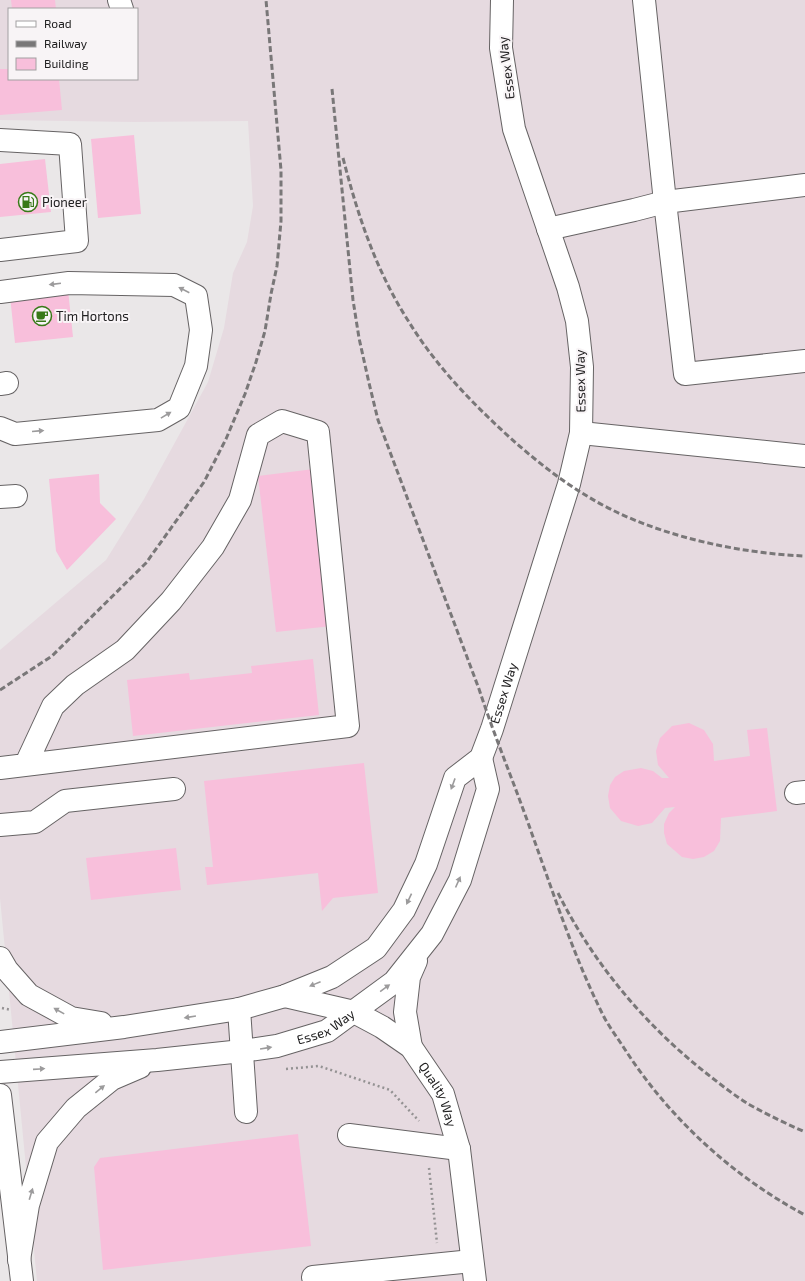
<svg xmlns="http://www.w3.org/2000/svg" width="805" height="1281" font-family="'Exo 2',sans-serif">
<rect width="100%" height="100%" fill="#eae7e8"/>
<path fill="#e6dae0" fill-rule="evenodd" d="M0,0H805V1281H37L0,898V650L106,560L144,499L208,382L224,328L233,273L247,242L253,206L248,121L134,122L0,120ZM9,9H137V79H9Z"/>
<g fill="#f8bfdb">
<polygon points="11,0 55,0 56,9 12,9"/>
<polygon points="0,69 9,69 9,79 59,79 62,110 0,115"/>
<polygon points="134,135 141,214 98,218 91,139"/>
<polygon points="45,159 51,212 0,217 0,164"/>
<polygon points="68,290 73,337 15,343 10,296"/>
<polygon points="314,469 332,626 276,632 258,476"/>
<polygon points="99,474 100,503 116,519 67,570 56,551 49,479"/>
<polygon points="313,659 319,715 133,736 127,680 189,673 190,680 252,673 251,666"/>
<polygon points="689,723 704,730 713,744 714,761 750,756 747,730 767,728 777,811 721,818 720,841 714,851 704,857 693,859 682,857 667,844 664,833 664,824 669,813 675,807 665,808 652,823 638,826 621,821 610,808 608,796 610,785 615,777 624,771 641,768 653,771 662,778 669,778 658,765 656,751 660,738 672,726"/>
<polygon points="364,763 378,893 333,898 322,911 318,873 207,885 205,867 213,867 204,781"/>
<polygon points="176,848 181,890 91,900 86,858"/>
<polygon points="298,1134 311,1246 103,1270 94,1167 100,1158"/>
</g>
<g fill="none" stroke-linecap="round" stroke-linejoin="round">
<g stroke="#666364" stroke-width="24">
<g id="minor">
<polyline points="119,0 122,9"/>
<polyline points="0,140 70,144 77,241 0,250"/>
<polyline points="805,185 665,202 685,374 805,361"/>
<polyline points="548,229 634,210 665,202 644,0"/>
<polyline points="0,292 69,283 174,285 196,296 201,330 196,366 179,408 158,420 15,434 0,428"/>
<polyline points="0,384 7,383"/>
<polyline points="581,433 805,456"/>
<polyline points="0,497 16,496"/>
<polyline points="0,768 348,726 318,432 282,421 258,435 240,500 213,547 171,601 125,650 75,685 53,706 26,764"/>
<polyline points="796,793 805,792"/>
<polyline points="0,825 35,822 65,801 174,789"/>
<polyline points="0,958 7,970 29,995 71,1018 101,1023"/>
<path id="s1" d="M285,996L354,1012L382,1027L411,1047L443,1094L459,1149L475,1281"/>
<polyline points="239,1009 246,1112"/>
<path id="s2" d="M0,1042L124,1027L239,1009L285,996L332,977L376,948L404,910L426,864L455,778L481,758L492,729L569,484L581,433L582,367L577,321L568,287L514,129L501,48L502,0"/>
<polyline points="411,1047 405,1012 409,977 416,961"/>
<path id="s3" d="M0,1072L157,1060L242,1051L277,1046L327,1031L394,982L432,934L460,880L488,789L481,758"/>
<polyline points="0,1095 22,1281"/>
<polyline points="349,1135 459,1149"/>
<polyline points="19,1260 28,1205 47,1142 76,1108 112,1079 140,1067"/>
<polyline points="313,1277 472,1261"/>
</g>
</g>
<g stroke="#949293" stroke-width="2.5" stroke-dasharray="2 3" stroke-linecap="butt">
<polyline points="2,1008 11,1010"/>
<polyline points="286,1069 319,1066 390,1090 419,1121"/>
<polyline points="429,1168 437,1243"/>
</g>
<use href="#minor" stroke="#fff" stroke-width="22"/>
<g stroke="#797778" stroke-width="3" stroke-dasharray="6 3" stroke-linecap="butt">
<path d="M332,89L353,300L359,338L369,383L378,420L479,689C495,738 515,785 532,834C554,895 574,957 603,1015C609,1027 617,1037 624,1048C669,1118 732,1176 805,1215"/>
<path d="M343,158C358,216 376,271 409,322C431,358 459,389 489,418C519,447 552,475 587,496C648,534 734,553 805,556"/>
<polyline points="0,690 52,656 146,563 204,482 226,439 245,394 256,362 265,331 271,294 277,266 281,221 281,170 266,0"/>
<path d="M558,893C593,963 645,1025 706,1073C720,1084 735,1096 750,1105C768,1115 787,1124 805,1132"/>
</g>
</g>
<defs><path id="oneway-solid" d="M-6-.8H1V-3.2L6.5 0L1 3.2V.8H-6Z"/></defs>
<g fill="#9c9b9c">
<use href="#oneway-solid" transform="translate(55 284) rotate(173)"/>
<use href="#oneway-solid" transform="translate(184 290) rotate(-153)"/>
<use href="#oneway-solid" transform="translate(166 415) rotate(-31)"/>
<use href="#oneway-solid" transform="translate(38 431) rotate(-5)"/>
<use href="#oneway-solid" transform="translate(453 784) rotate(110)"/>
<use href="#oneway-solid" transform="translate(458 882) rotate(-66)"/>
<use href="#oneway-solid" transform="translate(409 899) rotate(115)"/>
<use href="#oneway-solid" transform="translate(315 984) rotate(158)"/>
<use href="#oneway-solid" transform="translate(385 988) rotate(-36)"/>
<use href="#oneway-solid" transform="translate(59 1011) rotate(-151)"/>
<use href="#oneway-solid" transform="translate(190 1017) rotate(171)"/>
<use href="#oneway-solid" transform="translate(266 1048) rotate(-9)"/>
<use href="#oneway-solid" transform="translate(39 1069) rotate(-4)"/>
<use href="#oneway-solid" transform="translate(100 1089) rotate(-39)"/>
<use href="#oneway-solid" transform="translate(31 1194) rotate(-73)"/>
</g>
<defs>
<g id="fuel-ring" transform="scale(1)"><circle r="9.5" fill="#f8f4f6" stroke="#387918" stroke-width="1.5"/><path d="M-5.5-6h7V0h2V4h1.3V-2.5L3-4.5l.8-.8L6-3V5H2.5V1h-1V6h-7ZM-4.2-4.7v3.2H.2V-4.7Z" fill="#387918"/></g>
<g id="cafe-ring" transform="scale(1)"><circle r="9.5" fill="#f8f4f6" stroke="#387918" stroke-width="1.5"/><path d="M-5.5-4.5H6V0H3Q3 3.5 0 3.5H-2.5Q-5.5 3.5-5.5 0ZM3-3.2v2h1.7v-2ZM-6 4.5H4V6H-6Z" fill="#387918"/></g>
</defs>
<g fill-rule="evenodd">
<use href="#fuel-ring" x="28" y="202"/>
<use href="#cafe-ring" x="42" y="316"/>
</g>
<g text-anchor="middle" dominant-baseline="central" stroke-width="4" stroke-linejoin="round" paint-order="stroke">
<g font-size="13" fill="#222122" stroke="#f8f4f6">
<text transform="translate(506 68) rotate(-97)">Essex Way</text>
<text transform="translate(580 381) rotate(-91)">Essex Way</text>
<text stroke="none"><textPath href="#s2" startOffset="683">Essex Way</textPath></text>
<text stroke="none"><textPath href="#s3" startOffset="331">Essex Way</textPath></text>
<text stroke="none"><textPath href="#s1" startOffset="193">Quality Way</textPath></text>
</g>
<g font-size="13" fill="#222122" stroke="#f8f4f6" text-anchor="start">
<text x="42" y="202">Pioneer</text>
<text x="56" y="316">Tim Hortons</text>
</g>
</g>
<rect x="8" y="8" width="130" height="72" fill="#f8f4f6" stroke="#a2a0a1"/>
<rect x="16" y="21" width="20" height="6" fill="#ffffff" stroke="#a2a0a1"/>
<text x="44" y="28" font-size="12" fill="#222122">Road</text>
<rect x="16" y="41" width="20" height="6" fill="#797778" stroke="#a2a0a1"/>
<text x="44" y="48" font-size="12" fill="#222122">Railway</text>
<rect x="16" y="58" width="20" height="12" fill="#f8bfdb" stroke="#a2a0a1"/>
<text x="44" y="68" font-size="12" fill="#222122">Building</text>
</svg>
